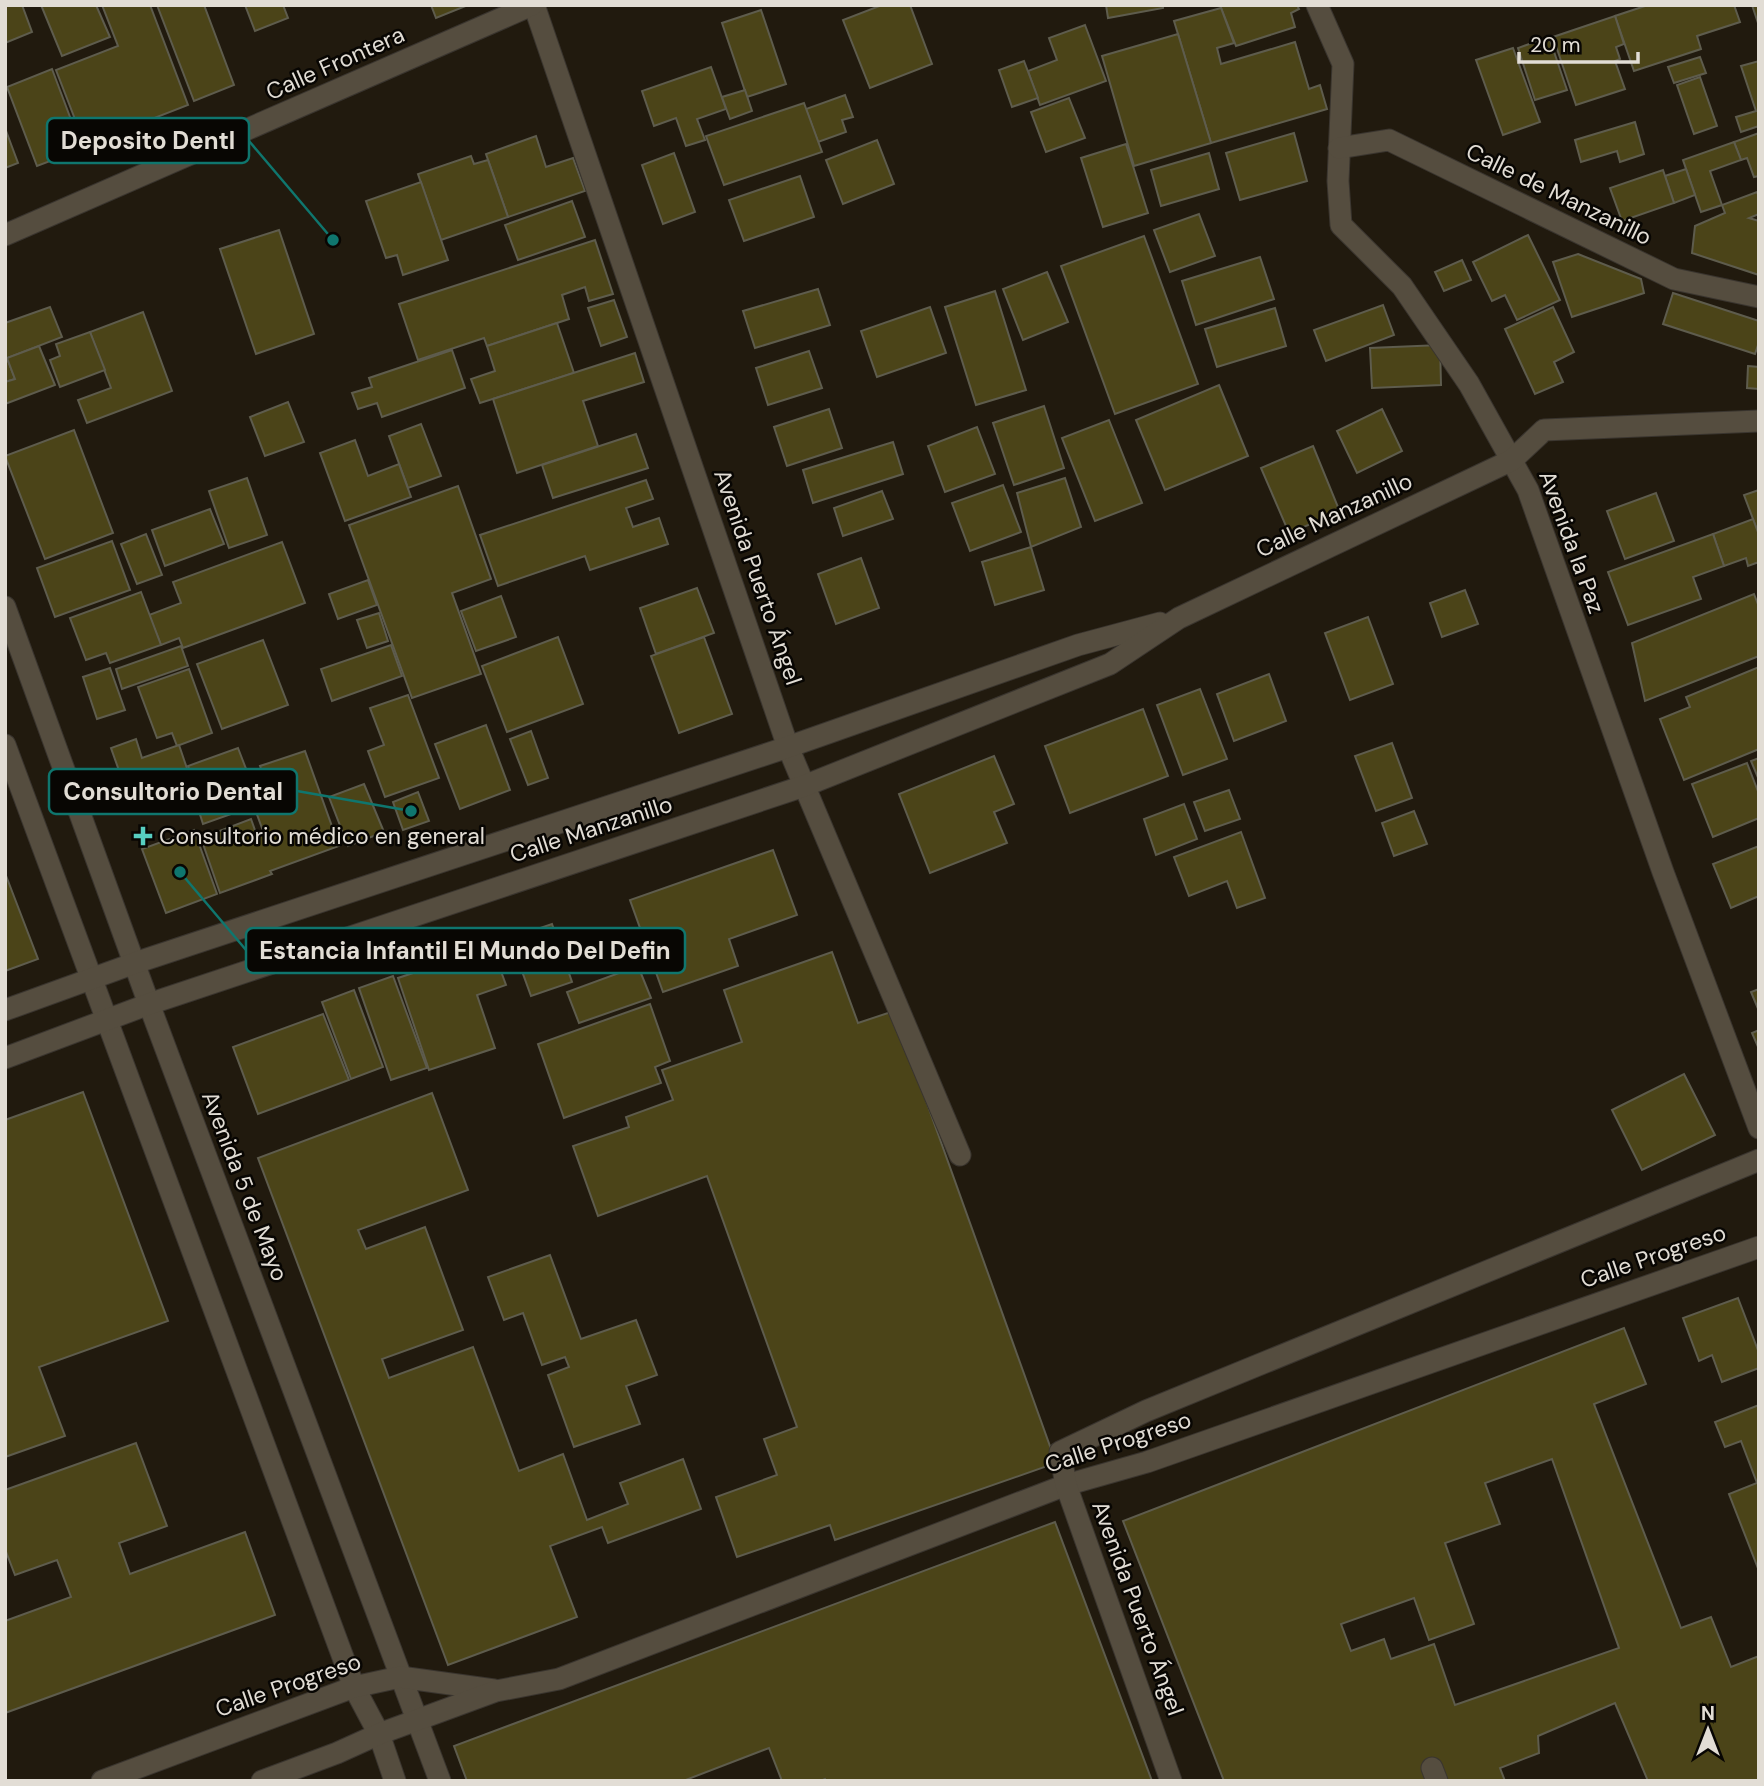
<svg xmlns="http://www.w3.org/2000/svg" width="1764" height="1786" font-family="'DM Sans',sans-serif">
<rect width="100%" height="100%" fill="#211a0e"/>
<g fill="#4b4418" stroke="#5e5c4d" stroke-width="2" fill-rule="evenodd">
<polygon points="5,5 22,5 32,32 5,43"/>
<polygon points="41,5 96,5 110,37 62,56"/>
<polygon points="102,5 150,5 188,105 85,145 56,70 118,46"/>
<polygon points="157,5 204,5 234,85 194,101"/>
<polygon points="245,5 283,5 288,18 255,31"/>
<polygon points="431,5 468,5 436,18"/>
<polygon points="882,5 910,5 932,64 870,88 843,20"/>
<polygon points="1106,5 1163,5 1163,8 1108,18"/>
<polygon points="1220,5 1297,5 1299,9 1291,13 1295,27 1236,46"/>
<polygon points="1648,5 1734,5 1740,22 1697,36 1701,49 1634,71 1615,16"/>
<polygon points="1752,5 1759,5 1759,26"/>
<polygon points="1221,8 1234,43 1217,48 1221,64 1295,42 1309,89 1320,85 1327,109 1211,143 1174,21"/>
<polygon points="761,10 786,84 747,97 722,23"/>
<polygon points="1615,16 1624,44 1616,47 1620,59 1615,61 1625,89 1576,105 1553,37"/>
<polygon points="1085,25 1106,81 1040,105 1028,71 1057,60 1049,38"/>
<polygon points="1178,34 1211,143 1134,166 1102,56"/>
<polygon points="1549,37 1567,90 1535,100 1518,48"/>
<polygon points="1513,48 1540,122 1503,135 1476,60"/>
<polygon points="1700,57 1706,73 1674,83 1668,67"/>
<polygon points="1024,61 1038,98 1012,107 999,70"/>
<polygon points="1759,61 1759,126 1741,132 1736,117 1756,111 1741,66"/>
<polygon points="711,67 726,109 697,119 705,140 686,146 676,118 654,126 642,91"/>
<polygon points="52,69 82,149 37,166 7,87"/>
<polygon points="1700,77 1717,126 1694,134 1677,85"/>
<polygon points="745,90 752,111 730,119 722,97"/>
<polygon points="845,95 853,117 842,120 846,132 818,142 806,109"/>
<polygon points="1069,98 1085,138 1046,152 1031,112"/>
<polygon points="804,103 822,152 724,185 706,136"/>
<polygon points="1635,122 1644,154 1620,162 1617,151 1581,162 1575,140"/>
<polygon points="5,128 18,163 5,168"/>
<polygon points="1294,133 1307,181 1240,200 1226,153"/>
<polygon points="1759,133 1759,176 1754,177 1747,158 1741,160 1734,142"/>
<polygon points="536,136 546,167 573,158 585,191 508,217 486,154"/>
<polygon points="877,140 894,184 843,204 826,160"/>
<polygon points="1734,142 1741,160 1710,171 1722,205 1701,212 1683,160"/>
<polygon points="1126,144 1148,213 1103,227 1081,158"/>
<polygon points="674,153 695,212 663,224 642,165"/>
<polygon points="1209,153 1219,189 1161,206 1151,170"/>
<polygon points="471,156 474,164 488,160 508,217 441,240 418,174"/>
<polygon points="1686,169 1695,195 1674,203 1665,176"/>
<polygon points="1663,170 1674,203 1622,221 1610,188"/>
<polygon points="800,176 814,217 744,241 729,200"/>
<polygon points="421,182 448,260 403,275 397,255 386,258 366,201"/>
<polygon points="1757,192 1759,197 1759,214 1749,218 1759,221 1759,275 1692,253 1695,226 1725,213 1722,205"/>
<polygon points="572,201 585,237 518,260 505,225"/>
<polygon points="1199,214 1215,256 1170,272 1154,230"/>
<polygon points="279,230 314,334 256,354 220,249"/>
<polygon points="1528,235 1560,300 1517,320 1505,295 1492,301 1473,262"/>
<polygon points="1144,236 1198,384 1115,414 1061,266"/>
<polygon points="595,240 613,294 589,301 585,287 562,295 569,319 487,346 484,338 418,360 399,304"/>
<polygon points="1578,254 1641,279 1644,293 1572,317 1553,262"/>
<polygon points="1260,257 1274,299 1196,325 1182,281"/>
<polygon points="1462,260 1471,280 1444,291 1435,272"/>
<polygon points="1047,272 1068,322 1023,340 1003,289"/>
<polygon points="818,289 830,325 755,348 743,311"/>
<polygon points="995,291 1026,390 976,405 945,307"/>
<polygon points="1673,293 1759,321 1759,342 1755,354 1663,324"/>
<polygon points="614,300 627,337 601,346 588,308"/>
<polygon points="1383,305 1394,335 1326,361 1314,330"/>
<polygon points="50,307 62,337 7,358 15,379 5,382 5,323"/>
<polygon points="930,307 946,353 877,377 861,331"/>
<polygon points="1553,307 1574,352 1554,362 1563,382 1535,394 1505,329"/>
<polygon points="1275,308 1286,346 1217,367 1205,329"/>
<polygon points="143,312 172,391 87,423 78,400 111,388 90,332"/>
<polygon points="557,323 574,373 480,403 471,379 495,371 487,346"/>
<polygon points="90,332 105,370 60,387 50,360 60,356 56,344"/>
<polygon points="1440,345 1441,385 1372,388 1370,348"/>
<polygon points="39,346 55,385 5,404 5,382 15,379 7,358"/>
<polygon points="452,350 465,388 382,417 377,403 358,409 352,393 372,387 369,378"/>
<polygon points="809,351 822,388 768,405 756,368"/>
<polygon points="635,353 644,382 583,401 598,446 517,473 493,399"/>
<polygon points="1748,366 1759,367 1759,389 1747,388"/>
<polygon points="1219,385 1248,456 1165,490 1136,420"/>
<polygon points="288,402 304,442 265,456 250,417"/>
<polygon points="1044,406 1064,468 1014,485 993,423"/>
<polygon points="829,409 842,448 787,466 774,427"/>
<polygon points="1382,409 1402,451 1357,473 1337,431"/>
<polygon points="1109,420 1142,503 1095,521 1062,438"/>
<polygon points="421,424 441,476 408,488 389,436"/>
<polygon points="977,427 995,474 945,492 928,446"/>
<polygon points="74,430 113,533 45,559 5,456"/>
<polygon points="636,434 648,468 553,498 542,465"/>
<polygon points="355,440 368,476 399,464 411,497 345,521 320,453"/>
<polygon points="893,442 903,474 813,503 803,470"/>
<polygon points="1313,446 1340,512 1289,533 1261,468"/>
<polygon points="247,478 267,535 229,548 209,491"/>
<polygon points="1065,478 1081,527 1031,547 1017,493"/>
<polygon points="646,480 653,499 626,508 633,527 659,518 668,544 590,570 585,556 498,586 480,535"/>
<polygon points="1003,485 1021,532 970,551 952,503"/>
<polygon points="458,486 491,579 452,593 481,674 412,698 349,525"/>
<polygon points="1759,490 1759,535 1744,495"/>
<polygon points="882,491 893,519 843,536 834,508"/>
<polygon points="1656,493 1674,541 1625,559 1607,511"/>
<polygon points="210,509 224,544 165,566 152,530"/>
<polygon points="1753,519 1759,535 1759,562 1748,566 1746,558 1724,566 1713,534"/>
<polygon points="146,534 162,575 137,584 121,544"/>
<polygon points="1713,534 1724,566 1693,577 1701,599 1628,625 1608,572"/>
<polygon points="112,541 130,590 55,617 37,568"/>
<polygon points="282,542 305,603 183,648 179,638 161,645 149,615 181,603 173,582"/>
<polygon points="1031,547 1044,590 995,605 982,562"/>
<polygon points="861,558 879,608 836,624 818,574"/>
<polygon points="368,580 377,605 338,619 329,594"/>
<polygon points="697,588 714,633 656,654 640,608"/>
<polygon points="1465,590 1478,624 1442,637 1430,603"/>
<polygon points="141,592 161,645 110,663 106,653 86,660 70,618"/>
<polygon points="1754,594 1759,607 1759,656 1645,701 1632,643"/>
<polygon points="501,596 516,637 476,651 461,611"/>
<polygon points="379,613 388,641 367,648 357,620"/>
<polygon points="1368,617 1393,684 1350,700 1325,633"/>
<polygon points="558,637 583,704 507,732 482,666"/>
<polygon points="704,637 732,714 679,733 651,656"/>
<polygon points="263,640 288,705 222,729 197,664"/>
<polygon points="391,645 402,676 332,701 321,669"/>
<polygon points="181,646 188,666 122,689 116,669"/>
<polygon points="1759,667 1759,749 1684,780 1660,719 1690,707 1686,697"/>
<polygon points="110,668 125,710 97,719 83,677"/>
<polygon points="189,669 212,733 177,746 172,733 157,738 138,687"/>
<polygon points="1269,674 1286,721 1234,741 1217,694"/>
<polygon points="1200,689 1227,759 1183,775 1157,705"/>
<polygon points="408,695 439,778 385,797 368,751 384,745 370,708"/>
<polygon points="1143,709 1168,776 1070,813 1045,746"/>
<polygon points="486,725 510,790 460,809 435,744"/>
<polygon points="531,731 548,778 528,785 510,739"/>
<polygon points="136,739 142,758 179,745 195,792 134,813 111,748"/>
<polygon points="1392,743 1412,798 1376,811 1355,756"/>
<polygon points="238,748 248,774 199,794 188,766"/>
<polygon points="305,751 339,846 270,871 272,874 220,893 201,838 251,819 256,833 263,831 247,787 265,780 260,766"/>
<polygon points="994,756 1014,804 994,812 1007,843 930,873 899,794"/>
<polygon points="1759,758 1759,780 1751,761"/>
<polygon points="1747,763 1759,794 1759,818 1713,837 1692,784"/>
<polygon points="364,784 384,832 348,846 329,797"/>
<polygon points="247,787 254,806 203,824 197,805"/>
<polygon points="1229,790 1240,819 1205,831 1194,802"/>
<polygon points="418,792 429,821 403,830 393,802"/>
<polygon points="1184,804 1197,839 1156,855 1144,819"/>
<polygon points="1414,811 1427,844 1394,856 1382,823"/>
<polygon points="194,830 217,894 166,913 142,849"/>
<polygon points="1241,832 1265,898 1237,908 1227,881 1189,896 1174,857"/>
<polygon points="1759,846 1759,896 1731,908 1713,864"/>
<polygon points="773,850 797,915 729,939 738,966 663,992 630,900"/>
<polygon points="5,873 38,959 5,971"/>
<polygon points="552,924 572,982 531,996 510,938"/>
<polygon points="492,947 506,985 477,995 495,1048 429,1070 398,978"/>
<polygon points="832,952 858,1023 894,1011 1056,1463 835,1540 830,1525 737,1557 716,1497 777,1475 764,1439 797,1427 707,1176 598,1216 573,1146 629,1127 626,1117 673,1100 662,1070 742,1042 724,990"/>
<polygon points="638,966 651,998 579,1023 567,992"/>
<polygon points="393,976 427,1068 391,1080 359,988"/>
<polygon points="1759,989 1759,1011 1751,992"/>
<polygon points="354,990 383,1067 351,1079 322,1002"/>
<polygon points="650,1004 670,1061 655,1067 661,1083 564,1118 538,1044"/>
<polygon points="323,1014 349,1080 258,1114 233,1047"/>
<polygon points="1759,1030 1759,1049 1752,1033"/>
<polygon points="1684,1074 1715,1135 1642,1170 1612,1110"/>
<polygon points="83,1092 168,1321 39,1367 65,1436 5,1457 5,1120"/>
<polygon points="432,1093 468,1190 358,1230 366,1249 425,1227 463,1330 382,1359 389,1378 473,1347 519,1471 563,1454 587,1520 628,1504 620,1483 683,1459 701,1509 608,1543 602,1527 550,1546 577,1617 448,1665 258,1158"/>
<polygon points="550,1255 581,1339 636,1320 657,1375 626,1386 640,1424 574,1447 548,1375 569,1367 565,1357 542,1365 523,1313 504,1320 488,1277"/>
<polygon points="1738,1298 1759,1353 1759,1368 1722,1382 1712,1355 1699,1361 1683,1318"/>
<path d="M1624,1328L1646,1384L1594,1404L1681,1628L1711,1617L1731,1667L1759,1656V1781H1648L1615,1703L1538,1736L1539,1753L1500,1768L1505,1781H1224L1123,1521ZM1552,1459L1619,1648L1455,1705L1434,1644L1391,1659L1384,1639L1351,1651L1341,1624L1414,1598L1429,1640L1474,1624L1445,1543L1500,1524L1485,1483Z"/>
<polygon points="1759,1405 1759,1571 1729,1494 1757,1483 1741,1441 1725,1447 1715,1422"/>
<polygon points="136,1443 167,1526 119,1543 130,1574 245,1532 275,1615 5,1713 5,1621 71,1597 57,1560 15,1575 5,1549 5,1490"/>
<polygon points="1055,1522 1152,1781 826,1781 825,1779 820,1781 782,1781 769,1748 683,1781 467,1781 454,1746"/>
</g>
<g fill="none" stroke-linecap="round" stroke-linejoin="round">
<g stroke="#3a352f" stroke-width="23">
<g id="minor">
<polyline points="534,5 788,747 960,1155"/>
<polyline points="1317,5 1343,64 1338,181 1341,225 1402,286 1469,384 1528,490 1663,872 1759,1128"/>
<polyline points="1339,148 1389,140 1674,279 1759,297"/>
<polyline points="5,235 532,5"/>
<polyline points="5,607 149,1004 440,1781"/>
<polyline points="5,745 354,1687 379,1734 395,1781"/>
<polyline points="5,1010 135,963 788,747 1078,645 1160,623"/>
<polyline points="5,1058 149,1004 804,786 1110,664 1179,618 1512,460 1544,430 1759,421"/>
<polyline points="1432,1768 1437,1781"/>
<polyline points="102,1781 354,1687 400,1677 494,1690"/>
<polyline points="262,1781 337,1753 379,1734 496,1691 559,1679 1066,1485 1147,1462 1759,1247"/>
<polyline points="1171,1781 1066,1485 1060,1452 1146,1411 1759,1160"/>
</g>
</g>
<use href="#minor" stroke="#554d3f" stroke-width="21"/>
</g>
<path fill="#57cec1" stroke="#080603" stroke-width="2.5" d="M139.5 825.5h7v7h7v7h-7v7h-7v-7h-7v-7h7z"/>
<g text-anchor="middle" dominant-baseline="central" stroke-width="5" stroke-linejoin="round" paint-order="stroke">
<g font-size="23" fill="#e2ddd5" stroke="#080603">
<text transform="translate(335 63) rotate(-24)">Calle Frontera</text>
<text transform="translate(1559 194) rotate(26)">Calle de Manzanillo</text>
<text transform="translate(1334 515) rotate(-25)">Calle Manzanillo</text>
<text transform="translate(1572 542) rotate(70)">Avenida la Paz</text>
<text transform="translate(758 577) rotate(71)">Avenida Puerto Ángel</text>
<text transform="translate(591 829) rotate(-18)">Calle Manzanillo</text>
<text transform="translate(245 1186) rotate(69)">Avenida 5 de Mayo</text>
<text transform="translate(1653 1256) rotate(-19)">Calle Progreso</text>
<text transform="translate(1118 1442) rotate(-18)">Calle Progreso</text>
<text transform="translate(1138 1608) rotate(70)">Avenida Puerto Ángel</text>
<text transform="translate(288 1685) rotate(-19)">Calle Progreso</text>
</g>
<g font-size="23" fill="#e2ddd5" stroke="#080603" text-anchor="start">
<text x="159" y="836">Consultorio médico en general</text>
</g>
</g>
<path fill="none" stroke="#0f766e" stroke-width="2.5" d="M333 240L249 141M411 811L297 791M180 872L246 950"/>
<g fill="#0f766e" stroke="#080603" stroke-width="2.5">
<circle cx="333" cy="240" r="7"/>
<circle cx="411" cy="811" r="7"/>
<circle cx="180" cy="872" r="7"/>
</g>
<g fill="#080603" stroke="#0f766e" stroke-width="2.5">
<rect x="47" y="118" width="202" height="45" rx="7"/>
<rect x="49" y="769" width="248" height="45" rx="7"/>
<rect x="246" y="928" width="439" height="45" rx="7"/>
</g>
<g font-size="24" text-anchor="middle" font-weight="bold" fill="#e2ddd5">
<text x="148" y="149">Deposito Dentl</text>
<text x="173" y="800">Consultorio Dental</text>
<text x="465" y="959">Estancia Infantil El Mundo Del Defin</text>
</g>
<rect width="1764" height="1786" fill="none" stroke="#e2ddd5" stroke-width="14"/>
<g transform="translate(1708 1730)" stroke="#080603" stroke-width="5" paint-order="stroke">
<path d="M0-5L12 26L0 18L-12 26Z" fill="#e2ddd5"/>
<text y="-10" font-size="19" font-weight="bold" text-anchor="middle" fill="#e2ddd5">N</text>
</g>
<path d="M1519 52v10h119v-10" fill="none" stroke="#e2ddd5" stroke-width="3.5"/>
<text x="1530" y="52" font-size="21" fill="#e2ddd5" stroke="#080603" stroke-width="5" paint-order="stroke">20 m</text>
</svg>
